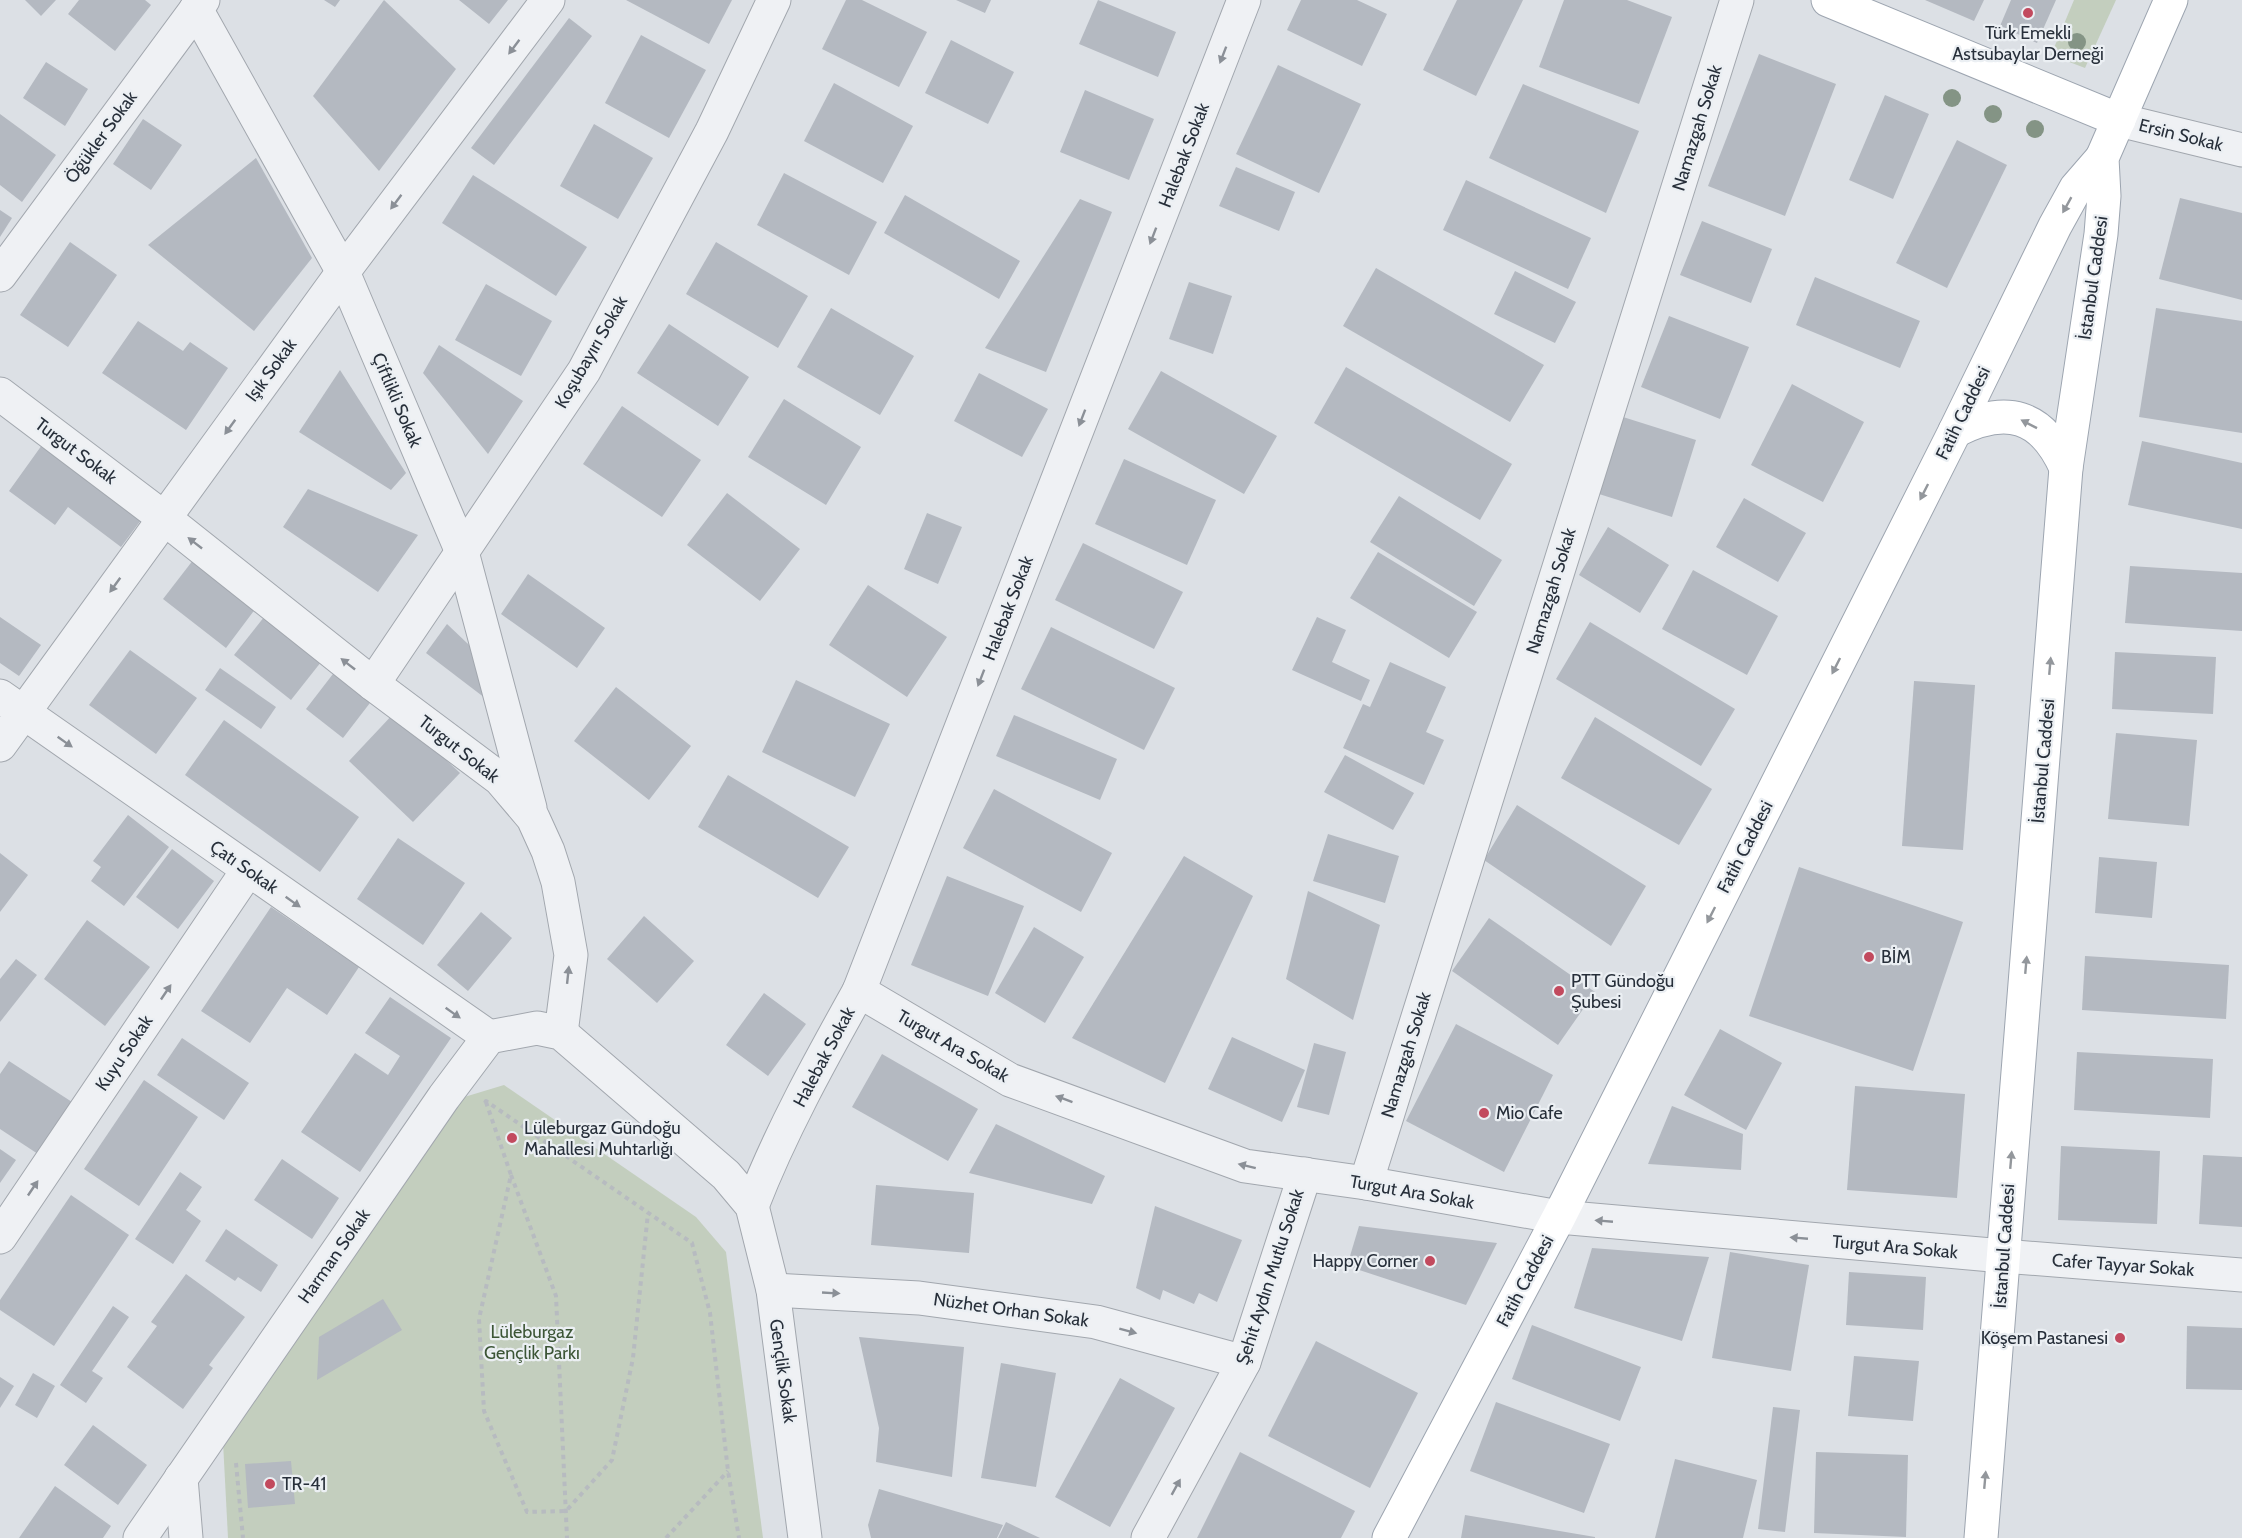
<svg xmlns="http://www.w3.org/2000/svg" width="2242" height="1538" font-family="Cabin,sans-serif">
<rect width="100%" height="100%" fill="#dce0e5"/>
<g fill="#c3cebe">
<polygon points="2074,0 2116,0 2085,68 2051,55"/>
<polygon points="504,1085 696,1217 726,1252 763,1538 228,1538 223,1442 461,1098"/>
</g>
<g fill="#b4b9c1">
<polygon points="25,0 56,0 41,16"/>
<polygon points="79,0 145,0 151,5 115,51 68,14"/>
<polygon points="324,0 340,0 335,7"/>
<polygon points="384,0 456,69 379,171 313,96"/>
<polygon points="459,0 508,0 489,24"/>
<polygon points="626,0 732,0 709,44"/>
<polygon points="846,0 862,0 927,32 899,87 822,49"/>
<polygon points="956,0 991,0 985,13"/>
<polygon points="1098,0 1176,32 1158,77 1079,44"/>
<polygon points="1301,0 1357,0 1387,14 1362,66 1287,30"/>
<polygon points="1457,0 1523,0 1476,96 1423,70"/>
<polygon points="1564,0 1627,0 1672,17 1639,104 1539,67"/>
<polygon points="1925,0 1984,0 1974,21"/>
<polygon points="2011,0 2056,0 2037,43 2000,26"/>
<polygon points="569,18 592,36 494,165 471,148"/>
<polygon points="641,35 706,70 669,138 605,103"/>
<polygon points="951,40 1014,72 988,124 925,93"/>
<polygon points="1759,54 1836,84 1785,216 1708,186"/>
<polygon points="46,62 88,89 65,126 23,98"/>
<polygon points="1278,65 1361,104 1319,193 1236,154"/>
<polygon points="834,83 913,126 883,183 804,141"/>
<polygon points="1523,84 1639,131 1606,213 1489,158"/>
<polygon points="1085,90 1154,119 1129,180 1060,152"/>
<polygon points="1885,95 1929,114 1893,199 1849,180"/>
<polygon points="0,114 56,155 22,202 0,185"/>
<polygon points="143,119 182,145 151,190 113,164"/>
<polygon points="594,124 653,158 618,219 560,186"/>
<polygon points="1957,140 2007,165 1947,288 1896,263"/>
<polygon points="256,158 312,258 254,331 148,245"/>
<polygon points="1236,167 1295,192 1279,231 1219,206"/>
<polygon points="784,173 877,222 849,275 757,225"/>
<polygon points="473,175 587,247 556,296 442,223"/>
<polygon points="1466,180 1591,238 1568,289 1443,230"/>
<polygon points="905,195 1020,261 999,299 884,233"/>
<polygon points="2180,198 2242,213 2242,300 2159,279"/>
<polygon points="1080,199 1112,212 1046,372 985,348"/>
<polygon points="0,210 12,218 0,237"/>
<polygon points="1702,221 1772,249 1751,303 1680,275"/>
<polygon points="70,242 117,275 68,347 20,315"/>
<polygon points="716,242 808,296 778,348 686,294"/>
<polygon points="1376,268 1544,365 1510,422 1343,326"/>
<polygon points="1515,271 1576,302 1555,343 1494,314"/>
<polygon points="1815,277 1920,321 1900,368 1796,325"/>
<polygon points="1189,282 1232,296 1213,354 1169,339"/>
<polygon points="486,284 552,321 521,376 455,340"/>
<polygon points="831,308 914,356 880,415 797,367"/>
<polygon points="2156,308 2242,321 2242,433 2139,417"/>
<polygon points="1669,316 1749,347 1720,419 1641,387"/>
<polygon points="138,321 183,351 190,342 228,368 186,430 102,373"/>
<polygon points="669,324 749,377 718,426 637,373"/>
<polygon points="439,345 523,401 488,454 423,373"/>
<polygon points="1346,367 1512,464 1480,520 1314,423"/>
<polygon points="340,370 406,473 391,490 299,432"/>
<polygon points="1161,371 1277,436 1244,494 1128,429"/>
<polygon points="979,373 1048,409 1022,457 954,421"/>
<polygon points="1792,384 1864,422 1823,502 1751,465"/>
<polygon points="784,399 861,447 826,505 748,457"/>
<polygon points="622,406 701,460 662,517 583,464"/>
<polygon points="1623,417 1696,440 1672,517 1599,494"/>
<polygon points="47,438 147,512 121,547 68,507 55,525 9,491"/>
<polygon points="2142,441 2242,463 2242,529 2128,505"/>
<polygon points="1124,459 1216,500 1187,565 1095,524"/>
<polygon points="308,489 418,535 378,592 283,527"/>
<polygon points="727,493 800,549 760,601 687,545"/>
<polygon points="1399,496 1502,560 1474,606 1370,542"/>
<polygon points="1744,498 1806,533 1778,582 1716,547"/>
<polygon points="927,513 962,527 938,584 904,569"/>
<polygon points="1608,527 1669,565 1640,613 1579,575"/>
<polygon points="1083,543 1183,592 1154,649 1055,600"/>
<polygon points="1378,552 1477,612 1449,658 1350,598"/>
<polygon points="197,555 259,604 226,648 163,599"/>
<polygon points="2130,566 2242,573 2242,631 2125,623"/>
<polygon points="1693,570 1778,616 1747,675 1662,629"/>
<polygon points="528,574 605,628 577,668 501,614"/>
<polygon points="868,585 947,637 907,697 829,645"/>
<polygon points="268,612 325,657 291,700 234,655"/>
<polygon points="0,617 41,645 19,676 0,663"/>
<polygon points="1317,617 1346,630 1332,662 1370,680 1361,701 1292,670"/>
<polygon points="1590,622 1735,709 1701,766 1556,679"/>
<polygon points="447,624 487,662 485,698 426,653"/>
<polygon points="1051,627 1175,688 1144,750 1021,689"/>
<polygon points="130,650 197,698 156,754 89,705"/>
<polygon points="2115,652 2216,657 2213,714 2112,709"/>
<polygon points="1390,662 1446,687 1426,732 1444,740 1424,785 1343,748 1363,704 1370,707"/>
<polygon points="220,668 276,707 261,729 205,690"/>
<polygon points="336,670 373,699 343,738 306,709"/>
<polygon points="796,680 890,724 855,797 762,752"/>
<polygon points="1914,681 1975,685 1963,850 1902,846"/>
<polygon points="616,687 691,746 649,800 574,741"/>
<polygon points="395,712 460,773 413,822 349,761"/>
<polygon points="1014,715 1117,759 1100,800 996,756"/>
<polygon points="1595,717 1712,789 1679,845 1561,778"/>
<polygon points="224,720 359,817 320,872 185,775"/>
<polygon points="2116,733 2197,740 2189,826 2108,819"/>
<polygon points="1345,755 1414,793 1393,830 1324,792"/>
<polygon points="728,775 849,847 818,898 698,827"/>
<polygon points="994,789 1112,853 1081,912 963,848"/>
<polygon points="1517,805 1646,886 1611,946 1484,860"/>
<polygon points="128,815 169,847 124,906 91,881 101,867 93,861"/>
<polygon points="1328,834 1399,856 1385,903 1313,881"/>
<polygon points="398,838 465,883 423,945 357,899"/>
<polygon points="172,849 214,881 178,929 136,897"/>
<polygon points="0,853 28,875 0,912"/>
<polygon points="1184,856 1253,896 1165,1083 1072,1038"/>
<polygon points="2099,857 2157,862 2152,918 2095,913"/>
<polygon points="1799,867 1963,922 1913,1071 1749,1016"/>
<polygon points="947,876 1024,906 988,996 911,965"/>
<polygon points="1308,891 1380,925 1353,1020 1286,979"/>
<polygon points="271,907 359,967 327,1015 287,988 250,1043 201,1011"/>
<polygon points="481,912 512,938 468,991 437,965"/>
<polygon points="644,916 694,961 657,1003 607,959"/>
<polygon points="1489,918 1595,992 1558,1045 1452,971"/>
<polygon points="87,920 150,967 105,1026 44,979"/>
<polygon points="1034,927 1084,957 1045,1023 995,993"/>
<polygon points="2085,956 2229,965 2226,1019 2082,1010"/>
<polygon points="16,959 37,975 0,1022 0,979"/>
<polygon points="764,993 806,1024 768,1076 726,1045"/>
<polygon points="390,997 451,1038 360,1172 301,1132 355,1053 388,1075 400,1056 365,1033"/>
<polygon points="1456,1024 1553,1075 1504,1172 1406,1121"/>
<polygon points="1720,1029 1782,1063 1746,1130 1684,1095"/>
<polygon points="1232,1037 1305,1070 1282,1122 1208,1089"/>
<polygon points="182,1038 249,1083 224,1120 157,1075"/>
<polygon points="1314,1043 1346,1052 1329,1115 1297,1107"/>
<polygon points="2077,1052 2213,1059 2210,1118 2074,1110"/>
<polygon points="882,1054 978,1109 948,1161 852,1107"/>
<polygon points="9,1061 72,1102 38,1154 0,1129 0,1074"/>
<polygon points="144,1080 198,1117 139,1206 84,1169"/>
<polygon points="1855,1086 1965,1094 1957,1198 1847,1190"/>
<polygon points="1672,1106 1743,1134 1741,1170 1648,1164"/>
<polygon points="996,1124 1105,1176 1092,1204 969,1173"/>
<polygon points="2061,1146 2160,1151 2157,1224 2058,1220"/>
<polygon points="0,1149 16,1160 0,1183"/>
<polygon points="2203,1155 2242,1157 2242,1227 2199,1224"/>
<polygon points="282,1159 339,1198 312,1239 254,1200"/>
<polygon points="180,1172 202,1187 186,1210 201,1221 173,1264 135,1239"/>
<polygon points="876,1185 974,1193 969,1253 871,1245"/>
<polygon points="71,1195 129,1235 54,1346 0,1310 0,1300"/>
<polygon points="1155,1206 1242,1240 1217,1302 1199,1293 1194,1304 1163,1290 1160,1300 1136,1288"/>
<polygon points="1359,1226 1497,1243 1466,1305 1347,1266"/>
<polygon points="226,1229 278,1265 261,1292 238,1277 235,1281 205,1261"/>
<polygon points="1592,1248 1709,1257 1682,1341 1574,1308"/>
<polygon points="1730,1252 1809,1265 1791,1371 1712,1358"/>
<polygon points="1849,1272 1926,1277 1923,1330 1846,1325"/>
<polygon points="186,1274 245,1317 209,1365 213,1368 183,1409 127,1367 157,1326 151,1322"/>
<polygon points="383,1299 402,1330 317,1380 319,1337"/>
<polygon points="113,1306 129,1317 92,1371 103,1378 86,1403 60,1385"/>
<polygon points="1532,1325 1641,1367 1620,1421 1512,1379"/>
<polygon points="2187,1326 2242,1328 2242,1390 2186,1389"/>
<polygon points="859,1337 964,1347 952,1477 876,1462 879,1428"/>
<polygon points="1316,1341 1418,1393 1370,1488 1268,1436"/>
<polygon points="1854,1356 1919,1361 1913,1421 1848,1416"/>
<polygon points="1001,1363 1056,1373 1036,1487 981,1478"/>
<polygon points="33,1373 55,1386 37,1418 15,1405"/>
<polygon points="0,1377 14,1386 0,1408"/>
<polygon points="1120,1378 1175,1408 1110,1527 1055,1497"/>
<polygon points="1496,1402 1610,1444 1584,1513 1470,1471"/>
<polygon points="1773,1407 1800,1410 1785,1532 1758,1529"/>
<polygon points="93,1425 147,1465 118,1505 64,1465"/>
<polygon points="1240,1452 1355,1511 1341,1538 1197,1538"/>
<polygon points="1816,1452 1908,1455 1906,1537 1814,1533"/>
<polygon points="1675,1459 1757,1480 1743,1538 1655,1538"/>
<polygon points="291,1461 295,1504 248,1508 245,1464"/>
<polygon points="55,1486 111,1526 103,1538 19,1538"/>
<polygon points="879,1489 1003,1525 997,1538 871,1538 868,1525"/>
<polygon points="1465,1515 1595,1537 1595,1538 1461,1538"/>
<polygon points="1006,1522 1040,1538 998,1538"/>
</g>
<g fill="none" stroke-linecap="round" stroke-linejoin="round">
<g stroke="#a2a7ae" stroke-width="35">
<g id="minor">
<polyline points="196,9 343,272 462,552 530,808"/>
<polyline points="2119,120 2242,150"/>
<polyline points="0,275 203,0"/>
<polyline points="0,394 164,518 373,684 500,779 533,818 548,851 558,882 571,955 561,1033"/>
<polyline points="373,684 584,371 712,131 774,0"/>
<polyline points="0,696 489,1037"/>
<polyline points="0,745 343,272 548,0"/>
<polyline points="859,991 1010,1080 1245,1166 1366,1183 1559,1217 2003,1256 2242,1275"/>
<polyline points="1366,1183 1737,0"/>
<path d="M752,1206C781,1131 820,1061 859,991L1244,0"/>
<polyline points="0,1237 248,870"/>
<polyline points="773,1290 919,1298 1096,1322 1244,1362"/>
<polyline points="181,1478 186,1538"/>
<polyline points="140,1538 444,1097 489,1037 537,1028 561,1033 726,1175 752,1206 773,1290 805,1538"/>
<polyline points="1148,1538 1244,1362 1305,1174"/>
</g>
</g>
<g stroke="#9da5b0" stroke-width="35">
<g id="major">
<polyline points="1828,0 2119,120"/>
<path d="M1955,431C2006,405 2042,414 2066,468"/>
<polyline points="1389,1538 1559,1217 1955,431 2055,226 2076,188 2102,158"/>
<polyline points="1981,1538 2066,468 2101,234 2104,196 2102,158 2171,0"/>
</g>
</g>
<g stroke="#b7bbc0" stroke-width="4" stroke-dasharray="4.5 4.5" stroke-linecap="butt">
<polyline points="486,1102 511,1175 479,1319 484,1411 527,1512 566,1511 612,1460 633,1358 648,1213"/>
<polyline points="485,1103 486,1101 692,1243 710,1313 728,1471 739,1538"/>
<polyline points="511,1175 556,1296 567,1538"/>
<polyline points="236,1463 243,1538"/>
<polyline points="666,1538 728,1471"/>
</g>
<use href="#minor" stroke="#eff1f4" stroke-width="33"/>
<use href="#major" stroke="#fff" stroke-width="33"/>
</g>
<g fill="#849485">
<circle cx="2077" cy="42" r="9"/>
<circle cx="1952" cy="98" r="9"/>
<circle cx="1993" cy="114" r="9"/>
<circle cx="2035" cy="129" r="9"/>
</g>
<defs><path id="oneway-solid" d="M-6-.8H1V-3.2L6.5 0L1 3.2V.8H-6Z" transform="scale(1.5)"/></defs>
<g fill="#8b9097">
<use href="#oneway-solid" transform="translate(514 47) rotate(127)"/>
<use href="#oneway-solid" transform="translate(1223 55) rotate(111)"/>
<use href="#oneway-solid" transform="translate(396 202) rotate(127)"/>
<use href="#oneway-solid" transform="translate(1153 236) rotate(111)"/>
<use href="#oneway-solid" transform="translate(1082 418) rotate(111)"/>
<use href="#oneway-solid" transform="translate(230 427) rotate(126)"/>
<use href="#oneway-solid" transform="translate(195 543) rotate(-142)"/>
<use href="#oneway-solid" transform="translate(115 585) rotate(126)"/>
<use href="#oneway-solid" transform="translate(348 664) rotate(-142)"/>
<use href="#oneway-solid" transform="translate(981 678) rotate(111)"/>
<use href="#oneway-solid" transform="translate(65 742) rotate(35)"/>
<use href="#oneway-solid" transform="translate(293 902) rotate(35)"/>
<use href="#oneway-solid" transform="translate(568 975) rotate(-84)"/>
<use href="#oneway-solid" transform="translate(166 992) rotate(-56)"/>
<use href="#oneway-solid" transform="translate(453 1013) rotate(35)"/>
<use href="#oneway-solid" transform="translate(1064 1099) rotate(-160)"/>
<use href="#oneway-solid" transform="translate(1247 1166) rotate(-166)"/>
<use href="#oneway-solid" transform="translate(33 1188) rotate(-56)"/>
<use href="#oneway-solid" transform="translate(1604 1221) rotate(-175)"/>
<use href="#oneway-solid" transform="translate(1799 1238) rotate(-175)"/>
<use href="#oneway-solid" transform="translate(831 1293) rotate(3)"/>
<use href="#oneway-solid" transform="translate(1128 1331) rotate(15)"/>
<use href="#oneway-solid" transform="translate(1176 1487) rotate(-61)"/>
</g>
<g fill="#93979c">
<use href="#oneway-solid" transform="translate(2067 205) rotate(119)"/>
<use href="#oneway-solid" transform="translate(2029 424) rotate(-153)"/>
<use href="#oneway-solid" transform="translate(1924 492) rotate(117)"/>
<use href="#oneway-solid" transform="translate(1836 666) rotate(117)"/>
<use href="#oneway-solid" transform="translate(2050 666) rotate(-85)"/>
<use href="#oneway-solid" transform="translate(1711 915) rotate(117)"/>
<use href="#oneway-solid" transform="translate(2026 965) rotate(-85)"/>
<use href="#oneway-solid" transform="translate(2011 1160) rotate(-85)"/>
<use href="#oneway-solid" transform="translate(1985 1480) rotate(-85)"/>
</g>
<g fill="#c24a5e" stroke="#ebeff3" stroke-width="2">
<circle cx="2028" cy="13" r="6"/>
<circle cx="1869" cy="957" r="6"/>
<circle cx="1559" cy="991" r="6"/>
<circle cx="1484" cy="1113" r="6"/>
<circle cx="512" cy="1138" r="6"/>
<circle cx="1430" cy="1261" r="6"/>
<circle cx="2120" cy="1338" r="6"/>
<circle cx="270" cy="1484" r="6"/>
</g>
<g text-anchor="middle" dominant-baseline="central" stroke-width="4.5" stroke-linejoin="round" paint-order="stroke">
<g font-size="18" fill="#272f3a" stroke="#ebeff3" text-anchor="start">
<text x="2028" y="33" text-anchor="middle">Türk Emekli<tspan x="2028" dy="21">Astsubaylar Derneği</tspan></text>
<text x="1881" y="957">BİM</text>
<text x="1571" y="981">PTT Gündoğu<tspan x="1571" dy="21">Şubesi</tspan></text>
<text x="1496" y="1113">Mio Cafe</text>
<text x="524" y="1128">Lüleburgaz Gündoğu<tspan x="524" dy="21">Mahallesi Muhtarlığı</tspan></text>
<text x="1418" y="1261" text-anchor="end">Happy Corner</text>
<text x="2108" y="1338" text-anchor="end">Köşem Pastanesi</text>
<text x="282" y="1484">TR-41</text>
</g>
<g font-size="18" fill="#272f3a" stroke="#ebeff3">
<text transform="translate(1697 128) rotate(-73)">Namazgah Sokak</text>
<text transform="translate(2181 135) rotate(14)">Ersin Sokak</text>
<text transform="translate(101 137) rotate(-54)">Öğükler Sokak</text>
<text transform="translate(1184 155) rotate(-69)">Halebak Sokak</text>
<text transform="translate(2093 278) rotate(-82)">İstanbul Caddesi</text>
<text transform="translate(591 352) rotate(-60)">Koşubayırı Sokak</text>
<text transform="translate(271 370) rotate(-54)">Işık Sokak</text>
<text transform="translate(397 400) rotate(67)">Çiftlikli Sokak</text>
<text transform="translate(1963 413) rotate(-64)">Fatih Caddesi</text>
<text transform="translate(76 451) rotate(37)">Turgut Sokak</text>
<text transform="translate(1551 591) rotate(-73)">Namazgah Sokak</text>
<text transform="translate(1008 608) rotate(-69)">Halebak Sokak</text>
<text transform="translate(459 749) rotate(38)">Turgut Sokak</text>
<text transform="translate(2043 761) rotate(-85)">İstanbul Caddesi</text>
<text transform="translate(1745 847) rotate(-63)">Fatih Caddesi</text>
<text transform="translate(244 867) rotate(35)">Çatı Sokak</text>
<text transform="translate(953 1046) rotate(30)">Turgut Ara Sokak</text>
<text transform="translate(124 1053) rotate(-56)">Kuyu Sokak</text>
<text transform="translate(1406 1055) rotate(-73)">Namazgah Sokak</text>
<text transform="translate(824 1057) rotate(-62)">Halebak Sokak</text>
<text transform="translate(1412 1192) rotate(10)">Turgut Ara Sokak</text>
<text transform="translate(2004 1246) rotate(-86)">İstanbul Caddesi</text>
<text transform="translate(1895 1247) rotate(5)">Turgut Ara Sokak</text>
<text transform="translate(334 1256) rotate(-55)">Harman Sokak</text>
<text transform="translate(2123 1265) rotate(4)">Cafer Tayyar Sokak</text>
<text transform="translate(1270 1277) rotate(-72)">Şehit Aydın Mutlu Sokak</text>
<text transform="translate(1525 1281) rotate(-62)">Fatih Caddesi</text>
<text transform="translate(1011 1310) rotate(8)">Nüzhet Orhan Sokak</text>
<text transform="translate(783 1371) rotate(82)">Gençlik Sokak</text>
</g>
<g font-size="18" fill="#3c5536" stroke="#ebeff3">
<text x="532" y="1332">Lüleburgaz<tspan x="532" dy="21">Gençlik Parkı</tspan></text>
</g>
</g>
</svg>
